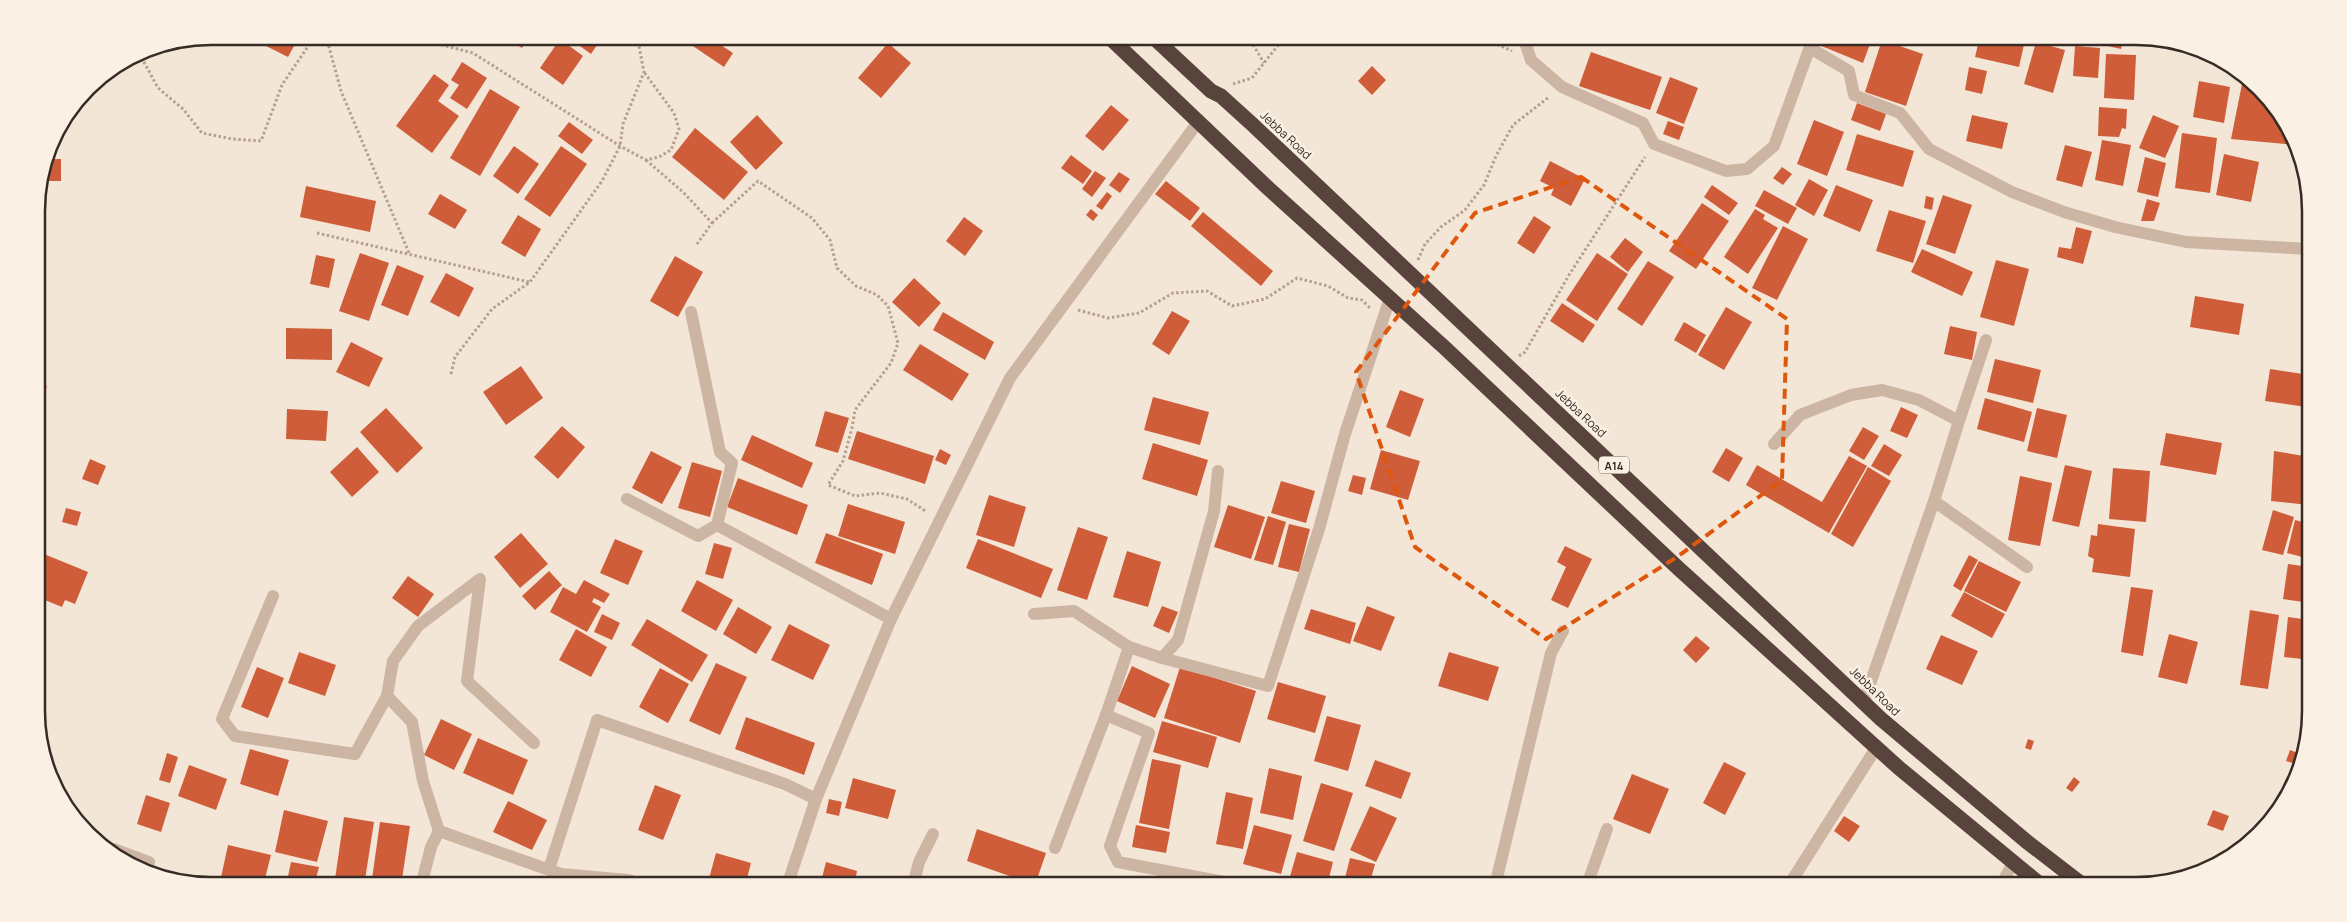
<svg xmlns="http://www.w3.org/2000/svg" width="2347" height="922" font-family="Manrope,sans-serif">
<rect width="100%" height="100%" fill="#f3e6d7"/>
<g fill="#cf5d39">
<polygon points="271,36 294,36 298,39 288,57 266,46"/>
<polygon points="501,36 529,36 522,48"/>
<polygon points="583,36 603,36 591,54 577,44"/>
<polygon points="678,36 707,36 733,53 724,67"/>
<polygon points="1552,36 1565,36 1564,40"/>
<polygon points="1823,36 1873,36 1863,63 1819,45"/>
<polygon points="1980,36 2009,36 2025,40 2019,67 1975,57"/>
<polygon points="2086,36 2124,36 2121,49 2085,41"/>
<polygon points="560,39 583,56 563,85 540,68"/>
<polygon points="1882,40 1923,54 1906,106 1865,92"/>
<polygon points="2036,42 2065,50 2053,93 2024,84"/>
<polygon points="888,43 911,63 881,98 858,78"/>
<polygon points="2075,46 2100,48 2098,78 2073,76"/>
<polygon points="1591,52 1662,77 1650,110 1579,86"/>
<polygon points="2106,54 2136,55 2134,100 2104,98"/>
<polygon points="462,62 487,78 467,109 450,98 459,85 451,80"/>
<polygon points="1372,66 1386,80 1372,95 1358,81"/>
<polygon points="1969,67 1987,71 1982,94 1965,90"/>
<polygon points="434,74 449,85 438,101 459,116 432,153 396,126"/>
<polygon points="1670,77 1698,88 1684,124 1656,113"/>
<polygon points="2199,81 2230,87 2224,123 2193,117"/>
<polygon points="2242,84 2250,85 2267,96 2297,145 2231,139"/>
<polygon points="490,89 520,107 480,176 450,158"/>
<polygon points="1857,103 1886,114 1880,131 1851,120"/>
<polygon points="1111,105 1129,120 1103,151 1085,136"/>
<polygon points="2099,107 2127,109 2126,129 2122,128 2119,137 2098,136"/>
<polygon points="757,115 783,143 756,170 730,142"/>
<polygon points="1972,115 2008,123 2002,149 1966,141"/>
<polygon points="2153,115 2179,126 2165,158 2139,148"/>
<polygon points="1814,120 1844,132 1827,176 1797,164"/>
<polygon points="1668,121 1684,127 1679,140 1663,134"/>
<polygon points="569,122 593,140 582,154 558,136"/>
<polygon points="695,128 748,172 724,200 672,157"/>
<polygon points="2182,133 2217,138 2210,193 2175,188"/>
<polygon points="1857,134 1914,151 1903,187 1846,170"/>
<polygon points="2102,140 2131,145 2123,186 2095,180"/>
<polygon points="2065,145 2092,152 2082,187 2056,180"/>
<polygon points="514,146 539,164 518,194 493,176"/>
<polygon points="561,146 587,164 550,217 524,199"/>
<polygon points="2224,154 2259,162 2251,202 2216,195"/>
<polygon points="1071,155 1092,171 1083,184 1061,168"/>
<polygon points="2145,157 2166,163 2158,197 2137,192"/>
<polygon points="48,159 61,159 61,181 42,181"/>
<polygon points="1550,161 1585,179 1571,206 1551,195 1554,188 1540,181"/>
<polygon points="1782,167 1792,174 1783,185 1773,178"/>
<polygon points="1095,171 1106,178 1092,197 1082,189"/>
<polygon points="1119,172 1130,179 1120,193 1109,185"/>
<polygon points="2300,175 2306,175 2309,188 2309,219 2303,219"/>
<polygon points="1809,179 1828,190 1814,216 1795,205"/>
<polygon points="1166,181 1200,208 1190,221 1155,194"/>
<polygon points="1712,185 1738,203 1729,215 1704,197"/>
<polygon points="1836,185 1873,200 1860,232 1823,216"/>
<polygon points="306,186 376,201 370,232 300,217"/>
<polygon points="1764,190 1797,208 1788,224 1755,206"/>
<polygon points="1107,192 1112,196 1102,210 1096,206"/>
<polygon points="440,194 467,210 455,229 428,214"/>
<polygon points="1943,195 1972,205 1955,254 1926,244"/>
<polygon points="1926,196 1934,198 1932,210 1924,208"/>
<polygon points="2147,199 2160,203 2154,221 2141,221"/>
<polygon points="1702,203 1729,221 1696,269 1669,251"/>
<polygon points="1091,209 1098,215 1093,221 1086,215"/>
<polygon points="1755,209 1765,215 1763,219 1778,228 1748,274 1724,257"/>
<polygon points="1889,210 1926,221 1913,263 1876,251"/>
<polygon points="1203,212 1273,271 1261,286 1191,226"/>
<polygon points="518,215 541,229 525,257 501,243"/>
<polygon points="1534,216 1551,227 1534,254 1517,243"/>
<polygon points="964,217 983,231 965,256 946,241"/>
<polygon points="1783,226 1808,239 1777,300 1752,288"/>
<polygon points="2076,227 2092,231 2083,264 2057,257 2059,247 2071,249"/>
<polygon points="1625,238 1643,252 1628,272 1610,257"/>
<polygon points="1922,249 1973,272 1962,296 1911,272"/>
<polygon points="360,253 389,263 369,321 339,311"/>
<polygon points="1597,253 1628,274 1597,321 1566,300"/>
<polygon points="316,255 335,259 329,288 310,284"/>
<polygon points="675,256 703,272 678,317 650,301"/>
<polygon points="1996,260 2029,269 2014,326 1980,317"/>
<polygon points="1648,261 1674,277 1642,326 1617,309"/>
<polygon points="397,265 424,276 408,316 381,305"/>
<polygon points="37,268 41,269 38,282 37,282"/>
<polygon points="446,273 474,288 459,317 430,302"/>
<polygon points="914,278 941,303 919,327 892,302"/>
<polygon points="2304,286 2309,287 2310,320 2302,320"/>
<polygon points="2195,296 2244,304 2239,335 2190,327"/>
<polygon points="1562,303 1595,325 1583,343 1550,321"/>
<polygon points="1726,307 1752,322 1724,370 1698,355"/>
<polygon points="1172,311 1190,321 1169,355 1152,344"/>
<polygon points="943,312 994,342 985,360 933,330"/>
<polygon points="1684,322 1706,335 1696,353 1674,340"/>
<polygon points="1950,326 1977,332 1972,360 1944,354"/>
<polygon points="286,328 332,329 332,360 286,359"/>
<polygon points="351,342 383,358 369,387 336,372"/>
<polygon points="920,344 969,374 952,401 903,370"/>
<polygon points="1995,359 2041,370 2033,403 1987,392"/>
<polygon points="521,366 543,398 506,425 483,392"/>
<polygon points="2270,369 2310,375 2306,407 2265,401"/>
<polygon points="38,383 47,386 38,412"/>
<polygon points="1400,390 1424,399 1410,437 1386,427"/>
<polygon points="1153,397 1209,412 1200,445 1144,430"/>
<polygon points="1985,398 2032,412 2024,442 1977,429"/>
<polygon points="1901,407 1918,415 1907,438 1890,431"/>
<polygon points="386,408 423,448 397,473 360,432"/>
<polygon points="2037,408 2067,415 2057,458 2027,451"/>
<polygon points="287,409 328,411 326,441 286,439"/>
<polygon points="825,411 849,418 838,453 815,446"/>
<polygon points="562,426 585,447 558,479 534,457"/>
<polygon points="1863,427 1879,436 1864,460 1849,451"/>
<polygon points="857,431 934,456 925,484 848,459"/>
<polygon points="2166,433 2222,443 2216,475 2160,465"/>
<polygon points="752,435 813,463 802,488 741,460"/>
<polygon points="1153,443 1208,460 1197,496 1142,479"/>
<polygon points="1884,444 1902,455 1889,476 1871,466"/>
<polygon points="357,447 379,472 352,497 330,472"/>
<polygon points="1726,448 1743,458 1729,482 1712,472"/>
<polygon points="940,449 951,455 946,465 935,460"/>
<polygon points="1381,450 1420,461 1408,500 1370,489"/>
<polygon points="651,451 682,467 662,504 632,488"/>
<polygon points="2274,451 2310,457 2308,505 2271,501"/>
<polygon points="1849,456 1867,466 1829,533 1746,485 1757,465 1822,502"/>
<polygon points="90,459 106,466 98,485 82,479"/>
<polygon points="692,462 722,471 710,517 678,508"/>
<polygon points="2065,465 2092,471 2079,527 2052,521"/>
<polygon points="1868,467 1891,481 1853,547 1831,534"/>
<polygon points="2113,468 2150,471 2146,522 2109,519"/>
<polygon points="1353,475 1366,478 1362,495 1348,491"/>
<polygon points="2020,476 2052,483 2040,546 2008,540"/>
<polygon points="738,478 808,505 797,535 727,507"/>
<polygon points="1281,481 1315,491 1306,523 1271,513"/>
<polygon points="989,495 1026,507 1014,547 976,535"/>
<polygon points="848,504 905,522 895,554 838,536"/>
<polygon points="1228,505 1265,517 1251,559 1214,547"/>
<polygon points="66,508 81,512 77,526 62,522"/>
<polygon points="2273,510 2294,517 2283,555 2262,550"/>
<polygon points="1268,516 1286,522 1273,565 1254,560"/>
<polygon points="2295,520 2310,524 2310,559 2287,553"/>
<polygon points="1289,524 1310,529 1299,572 1278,567"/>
<polygon points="2098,524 2135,529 2130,577 2092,572 2094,559 2088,556 2091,535 2097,536"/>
<polygon points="1078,527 1108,537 1087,600 1057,590"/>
<polygon points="521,533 548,564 520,588 494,557"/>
<polygon points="826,533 883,554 872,585 815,563"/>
<polygon points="615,539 643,551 628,585 600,573"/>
<polygon points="978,539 1053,569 1041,598 966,568"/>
<polygon points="714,543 732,548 723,579 705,574"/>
<polygon points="1565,546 1592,559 1568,608 1551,600 1566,567 1557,562"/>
<polygon points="1127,551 1161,562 1148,607 1113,597"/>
<polygon points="44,554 88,572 75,604 65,600 62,607 40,598 43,592 39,590 39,567"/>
<polygon points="1969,555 1978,560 1961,591 1953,586"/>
<polygon points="1979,561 2021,582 2006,612 1964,591"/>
<polygon points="2288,564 2310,567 2310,603 2283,599"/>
<polygon points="549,571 562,585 535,610 522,596"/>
<polygon points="408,576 434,594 418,617 392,598"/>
<polygon points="584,580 610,594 604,603 594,598 592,602 601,607 587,632 550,612 563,587 576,594"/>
<polygon points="697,580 733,600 716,631 681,611"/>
<polygon points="2131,587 2153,590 2143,656 2121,652"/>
<polygon points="1964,592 2005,614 1992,638 1951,616"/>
<polygon points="1162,606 1178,612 1169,633 1153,626"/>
<polygon points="1367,606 1395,617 1381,651 1353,641"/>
<polygon points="738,607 772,627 756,654 723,634"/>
<polygon points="1311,609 1356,623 1350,644 1304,629"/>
<polygon points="2250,610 2279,615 2268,689 2240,685"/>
<polygon points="602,614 620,623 612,640 594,632"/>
<polygon points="2288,617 2310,620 2311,660 2284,657"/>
<polygon points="647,619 708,655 692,682 631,645"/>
<polygon points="789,624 830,645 813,680 771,660"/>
<polygon points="576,629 607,647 591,677 559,660"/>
<polygon points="2169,634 2198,642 2187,684 2158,677"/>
<polygon points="1941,635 1978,651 1962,685 1926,669"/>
<polygon points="1696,636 1710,648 1696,663 1683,650"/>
<polygon points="299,652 336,665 325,696 288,683"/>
<polygon points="1449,652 1499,667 1488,701 1438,686"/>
<polygon points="716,663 747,677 720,735 689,721"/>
<polygon points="1132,666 1170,684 1155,718 1117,701"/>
<polygon points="257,667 284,678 268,718 241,707"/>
<polygon points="1180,667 1256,691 1240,743 1164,718"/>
<polygon points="660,668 689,684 668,723 639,707"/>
<polygon points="39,669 45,672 39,683"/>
<polygon points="1278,682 1326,696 1315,733 1267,719"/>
<polygon points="1327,716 1361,725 1348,771 1314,761"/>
<polygon points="746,717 815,743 804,775 735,749"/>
<polygon points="441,719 472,734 454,770 424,755"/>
<polygon points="1162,721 1217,737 1208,768 1153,752"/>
<polygon points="478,738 528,760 513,795 463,773"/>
<polygon points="2028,739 2034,741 2031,750 2025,748"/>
<polygon points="250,749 289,760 278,796 240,784"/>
<polygon points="2290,750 2303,755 2302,766 2286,761"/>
<polygon points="167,753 178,757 170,783 159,780"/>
<polygon points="1152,759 1181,765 1169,829 1139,823"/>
<polygon points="1375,760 1411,773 1401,799 1365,786"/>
<polygon points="1724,762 1746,773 1725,815 1703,803"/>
<polygon points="189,765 227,779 216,810 178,796"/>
<polygon points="1269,768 1302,776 1293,820 1260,813"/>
<polygon points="1632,774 1669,789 1650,834 1613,819"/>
<polygon points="2294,774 2297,775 2291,786 2290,786"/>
<polygon points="2074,777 2080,782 2072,792 2066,788"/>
<polygon points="853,778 896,790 888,819 845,808"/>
<polygon points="1321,783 1353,793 1334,851 1303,841"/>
<polygon points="655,785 681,795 663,840 638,830"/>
<polygon points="1226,792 1253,798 1243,849 1216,844"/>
<polygon points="146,795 170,803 161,832 137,824"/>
<polygon points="829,799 842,802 839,816 826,813"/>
<polygon points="508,801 547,820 532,850 493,832"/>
<polygon points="1370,806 1397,818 1376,862 1350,850"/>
<polygon points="284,810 328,821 317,862 275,852"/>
<polygon points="2213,810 2229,816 2223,831 2207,825"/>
<polygon points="1844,816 1860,826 1849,842 1834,831"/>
<polygon points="344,817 374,822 364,886 334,886"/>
<polygon points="380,822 410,826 401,886 371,886"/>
<polygon points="1136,825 1170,832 1166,853 1132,847"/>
<polygon points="1254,825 1292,835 1281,874 1243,864"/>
<polygon points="977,829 1046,853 1035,885 967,861"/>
<polygon points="228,845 271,855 263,886 235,886 220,882"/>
<polygon points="1297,852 1333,862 1327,886 1311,886 1289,880"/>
<polygon points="716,853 751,863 745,886 707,886"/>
<polygon points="1350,858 1375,864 1369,886 1343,886"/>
<polygon points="291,862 319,867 314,886 286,886"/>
<polygon points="826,862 857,871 854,886 820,886"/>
<polygon points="1429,879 1441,886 1425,886"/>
</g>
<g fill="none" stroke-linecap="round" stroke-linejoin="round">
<g stroke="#b79f8d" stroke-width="3" stroke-dasharray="2.5 2.5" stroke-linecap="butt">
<polyline points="326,36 341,91 409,253"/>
<polyline points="429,36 442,45 473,53 620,146 646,160 659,157 671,150 679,129 674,113 644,72"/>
<polyline points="1248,36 1264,63"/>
<polyline points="1479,36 1512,51"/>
<polyline points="139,53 158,88 183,109 202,133 232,139 261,141 282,85 315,36"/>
<polyline points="1233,84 1252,78 1279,44 1310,36"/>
<polyline points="646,160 683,192 712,223 697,244"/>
<polyline points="712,223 758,181 812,218 830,240 837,268 856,286 877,295 888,306 898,343 891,363 855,410 852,428 843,461 828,485 855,496 880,493 907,499 927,512"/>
<polyline points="317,233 529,282"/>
<polyline points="1418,260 1425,244 1441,227 1465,210 1484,185 1496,156 1513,125 1549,97"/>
<polyline points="1078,310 1108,318 1139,313 1173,293 1207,291 1232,306 1265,299 1297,278 1328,286 1348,298 1362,300 1370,308"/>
<polyline points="1519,356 1525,352 1569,275 1645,157"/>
<polyline points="451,374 455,357 492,309 530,282 602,181 620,146 623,124 644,72 637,36"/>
</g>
<g stroke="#ccb5a3" stroke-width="12">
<polyline points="1523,36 1531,60 1562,87 1643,123 1654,144 1726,171 1747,169 1774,146 1814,36"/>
<polyline points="1810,48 1849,71 1854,95 1900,113 1929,149 2012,192 2064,212 2115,227 2186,242 2309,249"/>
<polyline points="691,312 720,452 732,463 717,525"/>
<polyline points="1959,421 1986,340"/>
<polyline points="1774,444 1800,415 1851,395 1882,390 1919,400 1959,421 1934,501 1864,701"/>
<polyline points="627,499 698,536 717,525 891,619"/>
<polyline points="1934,501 2027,567"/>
<polyline points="273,596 222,719 235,736 355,754 387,696"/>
<polyline points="1034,614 1074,611 1129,647 1106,715"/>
<polyline points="1129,647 1162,658 1178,640 1214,511 1218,471"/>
<polyline points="1162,658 1268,686 1319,529 1345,434 1390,298"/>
<polyline points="439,831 423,781 412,722 387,696 393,661 418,626 480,579 467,681 534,743"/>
<polyline points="1055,848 1106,715 1149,733 1110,846 1118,862 1245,886"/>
<polyline points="114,849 149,862 147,871"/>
<polyline points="549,869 597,720 785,784 816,799"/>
<polyline points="1587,885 1607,829"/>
<polyline points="1789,885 1876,748"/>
<polyline points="2001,885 2013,863"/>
<polyline points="421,886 431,847 439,831 561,874 628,880 648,886"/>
<polyline points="787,886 816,799 891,619 1010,378 1198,122"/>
<polyline points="913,886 919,862 933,834"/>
<polyline points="1495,886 1551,653 1563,631"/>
</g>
<g stroke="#58443c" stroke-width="15">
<polyline points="1108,36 1268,188 1445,348 1678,568 1899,768 2041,885"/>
<polyline points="1152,36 1211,91 1221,96 1253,125 1881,719 2026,841 2083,885"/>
</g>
</g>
<path fill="none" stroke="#df570d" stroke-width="4" stroke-dasharray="10 6" stroke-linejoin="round" d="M1581,177L1787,319L1782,480L1677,557L1546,639L1415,547L1356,372L1475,213Z"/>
<g text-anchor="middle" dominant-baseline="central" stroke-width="5" stroke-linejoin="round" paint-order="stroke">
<rect fill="#faf0e4" stroke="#71665e" stroke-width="1" x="1599" y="456.5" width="30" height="17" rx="4"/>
<g font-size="11" font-weight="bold" fill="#362b25">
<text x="1614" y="465">A14</text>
</g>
<g font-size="12" fill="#362b25" stroke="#faf0e4">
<text transform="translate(1286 135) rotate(43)">Jebba Road</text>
<text transform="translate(1581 413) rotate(43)">Jebba Road</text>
<text transform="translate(1875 691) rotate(44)">Jebba Road</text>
</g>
</g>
<path d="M0 0H2347V922H0ZM211 45H2136A166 166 0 0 1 2302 211V711A166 166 0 0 1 2136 877H211A166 166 0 0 1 45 711V211A166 166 0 0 1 211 45Z" fill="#faf0e4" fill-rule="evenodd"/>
<path fill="none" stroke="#362b25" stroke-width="2.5" d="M211 45H2136A166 166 0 0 1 2302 211V711A166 166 0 0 1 2136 877H211A166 166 0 0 1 45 711V211A166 166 0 0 1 211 45Z"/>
</svg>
